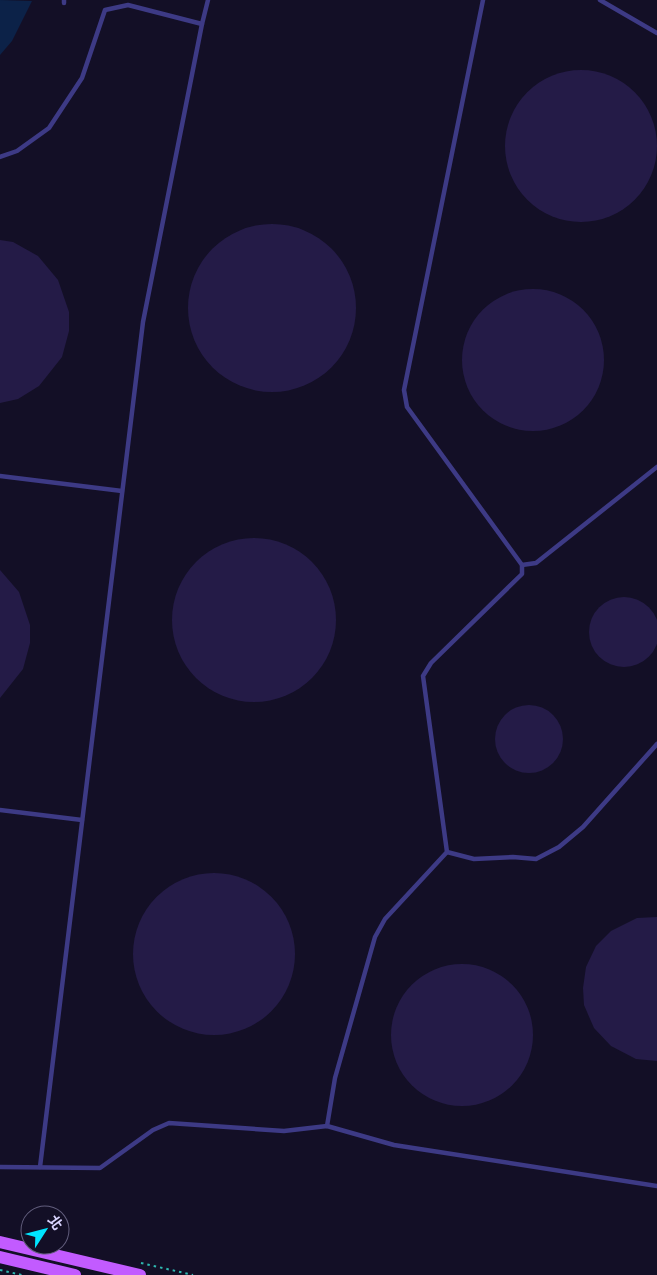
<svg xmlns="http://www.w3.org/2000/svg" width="657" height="1275" font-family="Poppins,'Noto Sans TC',sans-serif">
<rect width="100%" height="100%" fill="#130f26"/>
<polygon fill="#0c2248" points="0,0 32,1 12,41 0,55"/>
<g fill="#241b47">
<circle cx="581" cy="146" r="76"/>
<circle cx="272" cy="308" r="84"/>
<polygon points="0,240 13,242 38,256 58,280 69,312 69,331 62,357 39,386 18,399 0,403"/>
<circle cx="533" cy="360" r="71"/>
<circle cx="254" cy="620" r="82"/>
<polygon points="0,570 19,592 30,625 30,643 23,669 0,698"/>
<circle cx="624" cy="632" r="35"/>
<circle cx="529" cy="739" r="34"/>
<circle cx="214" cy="954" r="81"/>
<polygon points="657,917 657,1061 636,1059 611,1046 594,1028 584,1005 583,988 586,967 596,946 611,931 637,918"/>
<circle cx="462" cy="1035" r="71"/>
</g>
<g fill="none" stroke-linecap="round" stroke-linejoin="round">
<g stroke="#2fb8b0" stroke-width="2" stroke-dasharray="2.5 4" stroke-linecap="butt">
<polyline points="141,1263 193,1275"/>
<polyline points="0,1270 22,1275"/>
</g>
<g stroke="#3d3a85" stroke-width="4.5">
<polyline points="64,0 64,3"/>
<polyline points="600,0 657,33"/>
<polyline points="0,157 17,151 49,128 82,78 105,10 128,5 202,24 208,0"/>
<polyline points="0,476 122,491"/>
<polyline points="522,565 536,563 657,467"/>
<polyline points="0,810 82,820"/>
<polyline points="447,852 474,859 513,857 536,859 559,847 583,827 657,744"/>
<polyline points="327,1126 335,1078 375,937 385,919 447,852 423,676 431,663 522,574 522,565 407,407 404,390 483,0"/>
<polyline points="0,1167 100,1168 153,1130 169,1123 284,1131 327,1126 394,1145 657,1186"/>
<polyline points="40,1167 143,322 202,24"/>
</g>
<g stroke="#c25bff" stroke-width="12">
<polyline points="0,1242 140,1275"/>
<polyline points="0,1257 75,1275"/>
</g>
</g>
<g transform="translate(45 1230) rotate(54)"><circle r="24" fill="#130f26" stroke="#625e7d"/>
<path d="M0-4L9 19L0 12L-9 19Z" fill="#00e5ff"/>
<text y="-8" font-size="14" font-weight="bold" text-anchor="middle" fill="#d9d4ff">北</text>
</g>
</svg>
